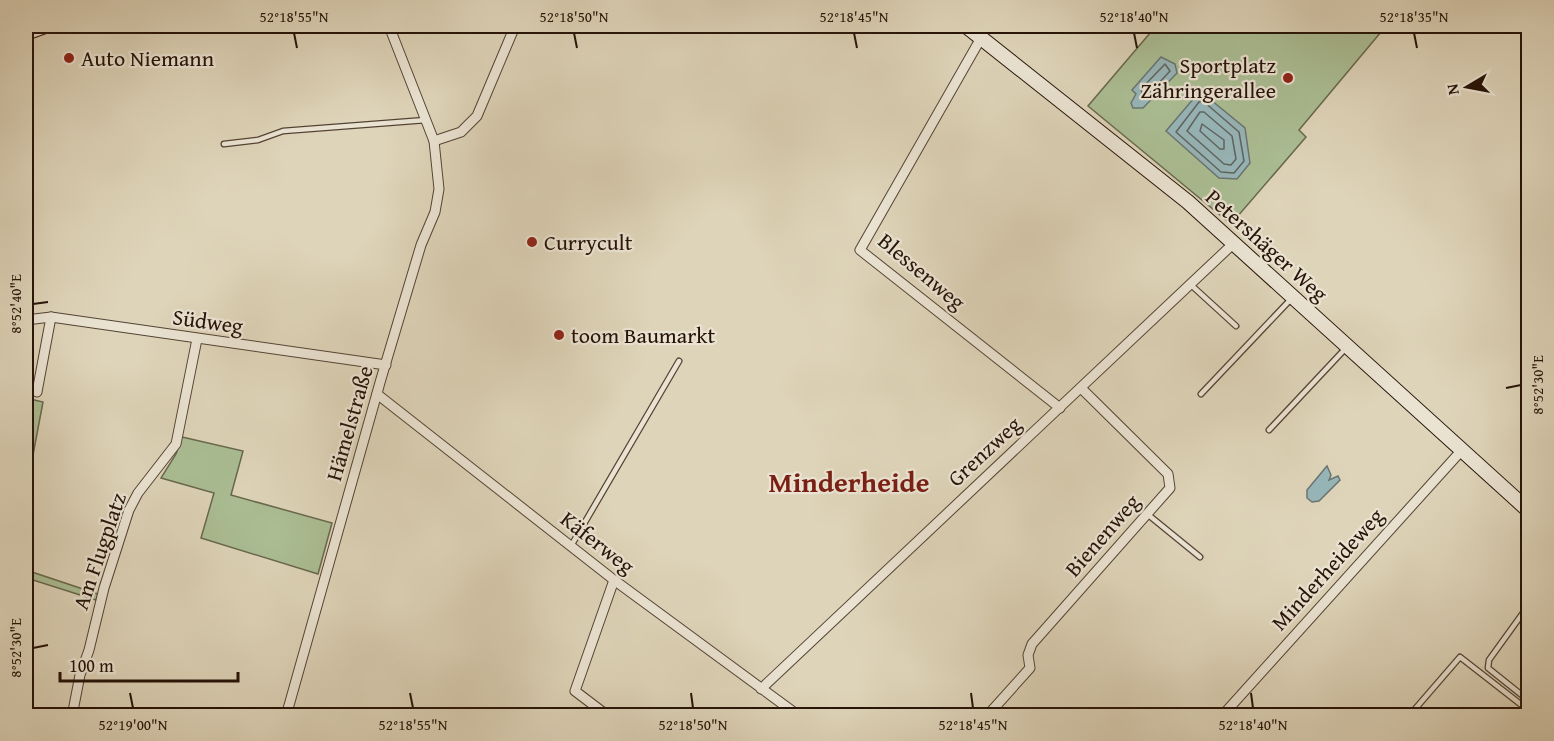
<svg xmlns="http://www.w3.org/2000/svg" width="1554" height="741" font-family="'Gentium Book Plus',serif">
<rect width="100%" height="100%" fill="#ded4b9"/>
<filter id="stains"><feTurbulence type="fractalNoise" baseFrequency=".00333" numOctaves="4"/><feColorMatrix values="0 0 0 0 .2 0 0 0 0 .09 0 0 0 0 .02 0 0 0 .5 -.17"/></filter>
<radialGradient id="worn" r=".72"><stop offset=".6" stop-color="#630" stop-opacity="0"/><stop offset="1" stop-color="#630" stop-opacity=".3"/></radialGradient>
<g fill="#abbe94" stroke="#68684e" stroke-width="1.5">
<polygon points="1156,26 1386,26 1299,130 1306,137 1231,224 1088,106"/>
<polygon points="30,399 43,402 26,492 26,420"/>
<polygon points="182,437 243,451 231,495 332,523 318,574 201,538 214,493 161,478 176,454"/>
<polygon points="26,563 32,572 98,594 96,600 30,579 26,581"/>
</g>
<g fill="#97b6b9" stroke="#6a7572" stroke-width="1.5">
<polygon points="1161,57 1175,64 1177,73 1143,108 1133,108 1131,103 1136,94 1132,90"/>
<polygon points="1200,91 1245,128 1250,163 1237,179 1219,178 1166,131"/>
<polygon points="1327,466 1331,475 1329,480 1338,476 1340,480 1319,501 1312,502 1307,498 1307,490"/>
</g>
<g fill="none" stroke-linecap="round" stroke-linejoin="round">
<g stroke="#5e6460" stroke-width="1.5">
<polygon points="1165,64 1170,71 1146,97 1143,97 1141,89"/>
<polygon points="1203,101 1239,132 1244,161 1234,173 1221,172 1176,132 1199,102"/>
<polygon points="1200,112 1204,112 1232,136 1236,159 1231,165 1224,164 1187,131"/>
<polygon points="1202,124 1224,140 1224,149 1220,149 1200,131"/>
</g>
<g stroke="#544334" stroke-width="7">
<g id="lane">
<polyline points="224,144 258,140 283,131 426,120"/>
<polyline points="1190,284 1236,326"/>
<polyline points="1201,394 1292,298"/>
<polyline points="1269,430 1345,349"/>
<polyline points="1146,513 1200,557"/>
<polyline points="571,546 679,361"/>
<polyline points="1528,606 1489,660 1488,668 1528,700"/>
<polyline points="1409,716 1460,657 1528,710"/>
</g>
</g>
<g stroke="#544334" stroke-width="11">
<g id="street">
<polyline points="981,38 860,250 1060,408"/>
<polyline points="434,141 461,132 477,116 515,26"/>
<polyline points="26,320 51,317 386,365"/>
<polyline points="37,392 51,317"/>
<polyline points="377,394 614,580 799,716"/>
<polyline points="761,689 1234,243"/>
<polyline points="72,716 80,675 89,650 104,588 129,510 138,493 176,444 197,339"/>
<polyline points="286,716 381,379 421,245 435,212 439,189 434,141 389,26"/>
<polyline points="608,716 575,691 614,580"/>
<polyline points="987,716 1030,668 1028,655 1032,644 1170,488 1168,474 1081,388"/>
<polyline points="1222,716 1462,450"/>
</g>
</g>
<g stroke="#261308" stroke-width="16">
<g id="secondary">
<polyline points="966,26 1188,202 1528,510"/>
<polyline points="26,33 45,26"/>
</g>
</g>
<use href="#lane" stroke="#eae3d2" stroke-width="4.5"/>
<use href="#street" stroke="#eae3d2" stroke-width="9"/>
<use href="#secondary" stroke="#eae3d2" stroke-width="14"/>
</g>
<path fill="none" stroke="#261308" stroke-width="2" d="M294,33L297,48M574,33L577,48M854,33L857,48M1134,33L1137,48M1414,33L1417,48M33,304L48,302M1506,388L1521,385M33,648L48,645M130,693L133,708M410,693L413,708M691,693L693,708M971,693L973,708M1251,693L1253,708"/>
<g fill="#8f2418" stroke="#eae3d2" stroke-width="2">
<circle cx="69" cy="58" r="6"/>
<circle cx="1288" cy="78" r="6"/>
<circle cx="532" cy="242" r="6"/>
<circle cx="559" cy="335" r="6"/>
</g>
<g text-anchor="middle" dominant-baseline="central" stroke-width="4.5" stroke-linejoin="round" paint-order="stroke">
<g font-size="22" fill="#261308" stroke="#eae3d2" text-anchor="start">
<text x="81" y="58">Auto Niemann</text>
<text x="1276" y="65" text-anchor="end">Sportplatz<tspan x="1276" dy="25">Zähringerallee</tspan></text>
<text x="544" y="242">Currycult</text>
<text x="571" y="335">toom Baumarkt</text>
</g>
<g font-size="22" fill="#261308" stroke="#eae3d2">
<text transform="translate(1267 245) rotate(42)">Petershäger Weg</text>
<text transform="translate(922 271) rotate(40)">Blessenweg</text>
<text transform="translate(208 321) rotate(8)">Südweg</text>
<text transform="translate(349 423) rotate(-74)">Hämelstraße</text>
<text transform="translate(984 451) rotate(-43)">Grenzweg</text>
<text transform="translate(1102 535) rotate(-49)">Bienenweg</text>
<text transform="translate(598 542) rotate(38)">Käferweg</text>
<text transform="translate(99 551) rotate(-71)">Am Flugplatz</text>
<text transform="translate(1327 569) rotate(-48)">Minderheideweg</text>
</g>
<g font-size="28" font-weight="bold" fill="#7a1f14" stroke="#eae3d2">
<text x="849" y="481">Minderheide</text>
</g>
</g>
<rect width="1554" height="741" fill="none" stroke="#ded4b9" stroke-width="66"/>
<g transform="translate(1467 87) rotate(260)" stroke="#eae3d2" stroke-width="4.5" paint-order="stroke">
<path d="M0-4.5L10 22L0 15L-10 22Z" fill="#261308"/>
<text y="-9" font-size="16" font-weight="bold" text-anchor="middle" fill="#261308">N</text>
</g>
<path d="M60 672v9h178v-9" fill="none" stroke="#261308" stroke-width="3"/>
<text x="69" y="672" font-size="18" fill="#261308" stroke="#eae3d2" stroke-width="4.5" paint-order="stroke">100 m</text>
<rect x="33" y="33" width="1488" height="675" fill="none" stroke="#261308" stroke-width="2"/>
<g font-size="15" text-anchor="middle" fill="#261308">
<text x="294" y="22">52°18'55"N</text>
<text x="574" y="22">52°18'50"N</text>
<text x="854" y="22">52°18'45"N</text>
<text x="1134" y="22">52°18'40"N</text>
<text x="1414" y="22">52°18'35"N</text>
<text transform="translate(16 304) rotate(-90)" y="5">8°52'40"E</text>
<text transform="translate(1538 385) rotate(-90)" y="5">8°52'30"E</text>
<text transform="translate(16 648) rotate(-90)" y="5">8°52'30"E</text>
<text x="133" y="730">52°19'00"N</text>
<text x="413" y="730">52°18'55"N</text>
<text x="693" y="730">52°18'50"N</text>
<text x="973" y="730">52°18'45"N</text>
<text x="1253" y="730">52°18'40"N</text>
</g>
<rect width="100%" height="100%" filter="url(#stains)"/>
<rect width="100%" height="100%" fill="url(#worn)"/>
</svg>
